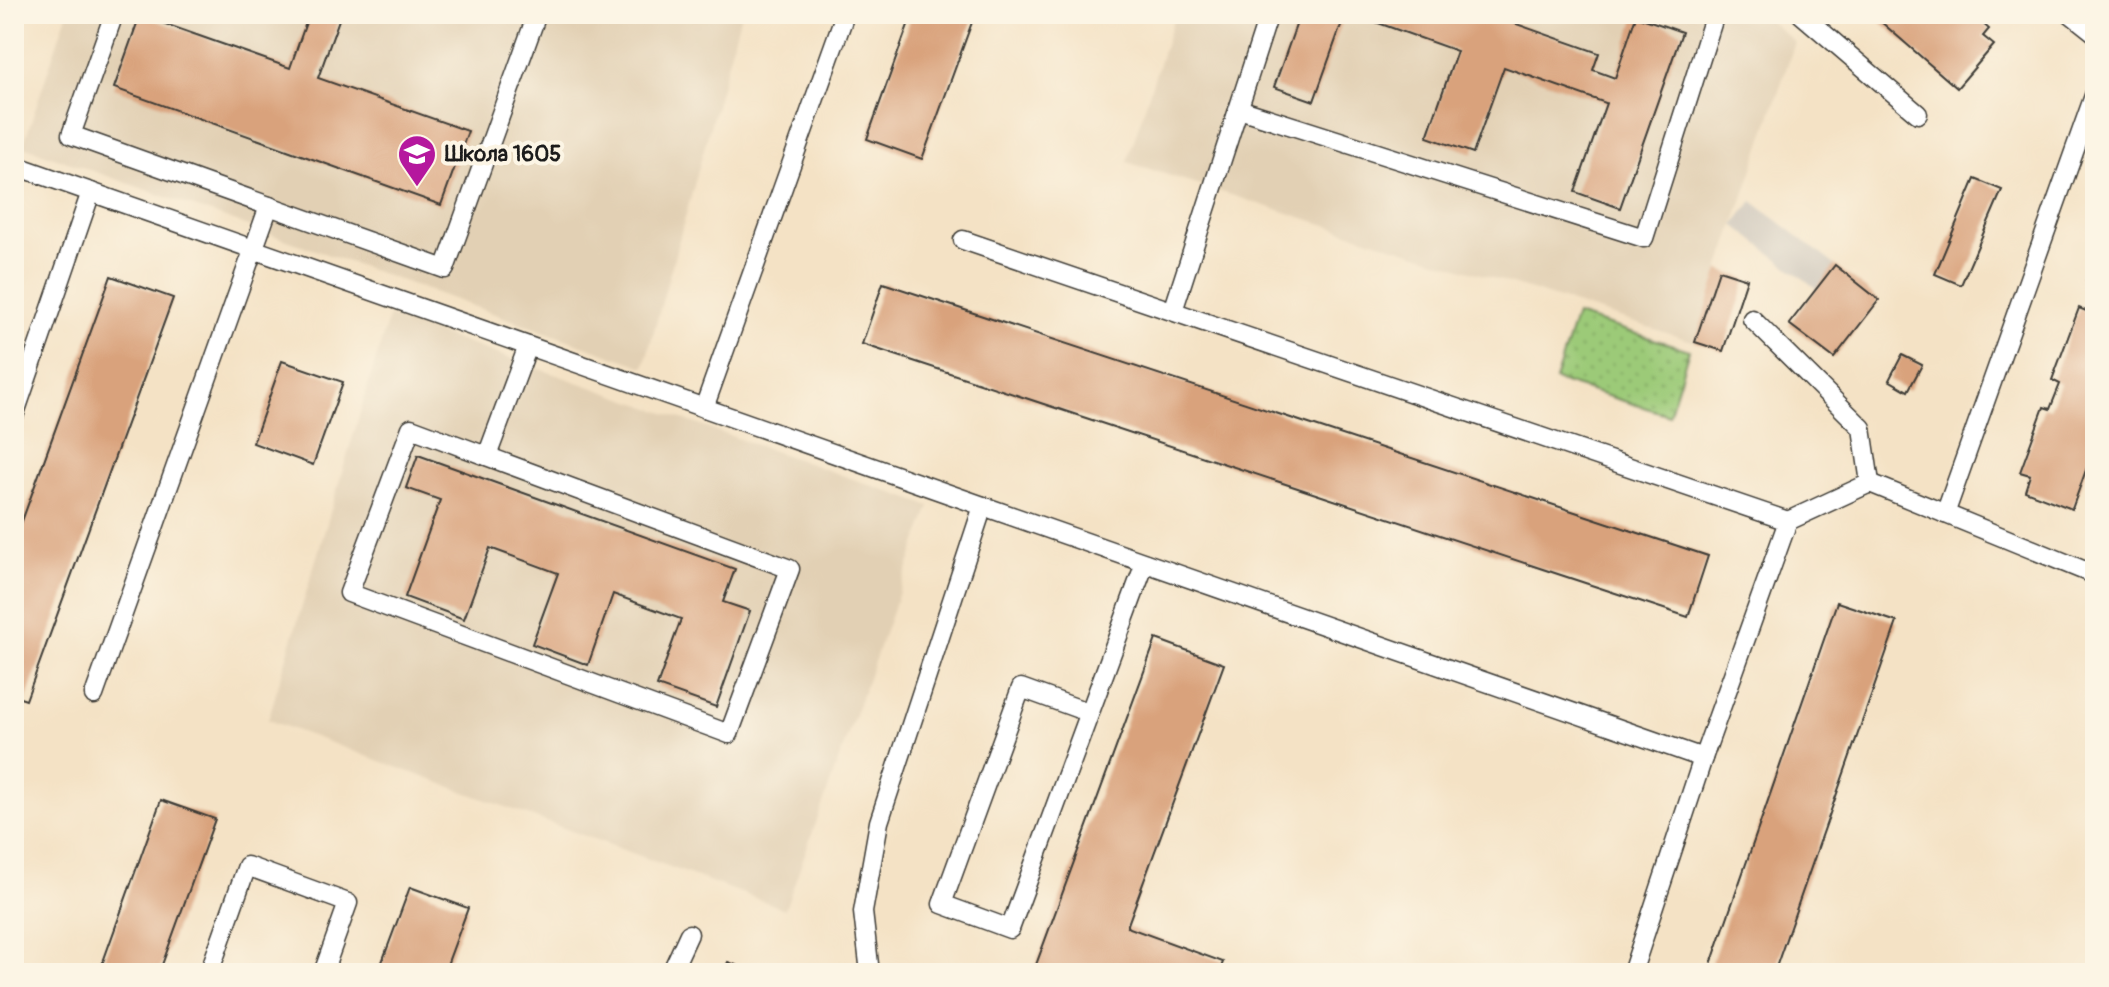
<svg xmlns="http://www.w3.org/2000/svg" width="2109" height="987" font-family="Pangolin,sans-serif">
<defs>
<pattern id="grass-dots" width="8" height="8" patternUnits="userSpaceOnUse" patternTransform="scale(2)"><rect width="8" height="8" fill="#9cca78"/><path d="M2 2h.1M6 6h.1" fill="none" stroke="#86ad67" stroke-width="1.8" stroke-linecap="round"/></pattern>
</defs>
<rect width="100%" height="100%" fill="#fcf5e5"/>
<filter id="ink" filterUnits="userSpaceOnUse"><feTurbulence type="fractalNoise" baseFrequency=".0125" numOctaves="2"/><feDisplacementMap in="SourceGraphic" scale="16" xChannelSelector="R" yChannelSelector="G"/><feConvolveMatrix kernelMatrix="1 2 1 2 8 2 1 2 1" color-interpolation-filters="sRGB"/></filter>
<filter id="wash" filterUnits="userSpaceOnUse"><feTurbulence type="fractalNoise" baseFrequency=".006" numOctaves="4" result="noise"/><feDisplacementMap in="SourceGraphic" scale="32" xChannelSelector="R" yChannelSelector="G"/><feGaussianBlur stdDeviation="1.8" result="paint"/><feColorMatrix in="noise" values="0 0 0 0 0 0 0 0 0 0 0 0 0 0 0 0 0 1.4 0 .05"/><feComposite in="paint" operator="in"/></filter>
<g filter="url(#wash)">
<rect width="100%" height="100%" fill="#f4e2c5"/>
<g fill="#e2d0b4">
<polygon points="67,14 741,14 644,367 23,146"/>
<polygon points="1175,14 1761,14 1795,42 1695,342 1127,162"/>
<polygon points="389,316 930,506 785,909 268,720"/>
</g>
<polygon fill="#cac3b8" points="1752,201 1835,265 1817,289 1734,225"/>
<polygon fill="url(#grass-dots)" stroke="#5c734a" stroke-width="2" points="1576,315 1689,350 1669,415 1555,380"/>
<g id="blocks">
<g fill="#d9a27c">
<polygon points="309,14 341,14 318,78 468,131 441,205 114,88 140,15 290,68"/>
<polygon points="912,14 975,14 922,159 867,139"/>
<polygon points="1300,14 1345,14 1314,101 1274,87"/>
<polygon points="1353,14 1488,14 1599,53 1593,70 1615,78 1636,16 1682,32 1620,208 1575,192 1606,103 1504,67 1473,153 1427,137 1457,51"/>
<polygon points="1872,14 1972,14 1989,29 1983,36 1994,45 1957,88"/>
<polygon points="1975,179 2002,190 1961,285 1935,274"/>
<polygon points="2095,256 2095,283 2086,280"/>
<polygon points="1835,265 1879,300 1834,358 1789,324"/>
<polygon points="1719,270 1747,279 1723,351 1695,342"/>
<polygon points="111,276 173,298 26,700 14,696 14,543"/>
<polygon points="883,283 1708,556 1688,617 862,344"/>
<polygon points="2095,287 2095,445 2072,509 2025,491 2030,475 2020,472 2044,407 2050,409 2060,384 2052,380 2079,308 2086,311"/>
<polygon points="1902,355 1922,365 1908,391 1889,380"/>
<polygon points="282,361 343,382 313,465 253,443"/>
<polygon points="418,455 735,569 723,602 750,611 716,707 657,686 681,619 613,594 588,665 532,644 558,573 490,548 464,619 405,597 440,500 406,488"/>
<polygon points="1837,602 1897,622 1774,973 1708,973"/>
<polygon points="1156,639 1224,664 1127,927 1223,962 1219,973 1033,973"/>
<polygon points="161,800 215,819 159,973 99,973"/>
<polygon points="410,887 468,908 444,973 378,973"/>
<polygon points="728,962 756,973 723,973"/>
</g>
</g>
</g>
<g filter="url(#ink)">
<use href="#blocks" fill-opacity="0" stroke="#3c3a35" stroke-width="2"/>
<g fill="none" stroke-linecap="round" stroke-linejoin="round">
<g stroke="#3c3a35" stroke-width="21">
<g id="service">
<polyline points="114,14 71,135 445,269 537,14"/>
<polyline points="1801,14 1918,114"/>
<polyline points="2071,14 2095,33"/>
<polyline points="1239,109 1644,238 1715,14"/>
<polyline points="14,165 983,506 879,822 863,912 870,973"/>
<polyline points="963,240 1788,521"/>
<polyline points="1173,311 1269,14"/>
<polyline points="1752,319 1862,428 1870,483"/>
<polyline points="704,408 845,14"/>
<polyline points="14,416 91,192"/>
<polygon points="411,428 790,569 729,734 349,593"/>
<polyline points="487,456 528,346"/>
<polyline points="983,506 1703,758"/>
<polyline points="1945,514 2095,93"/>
<polyline points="94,695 269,206"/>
<polyline points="1090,713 1021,688 942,904 1010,929 1145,563"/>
<polyline points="209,973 247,866 348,903 323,973"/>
<polyline points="671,973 689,934"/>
<polyline points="1632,973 1703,758 1788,521 1870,483 2095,575"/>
</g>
</g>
<use href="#service" stroke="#fff" stroke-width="18"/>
</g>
</g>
<defs>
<g id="school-pin" transform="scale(2)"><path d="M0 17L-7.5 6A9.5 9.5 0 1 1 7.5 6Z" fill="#b5179e" stroke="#fcf5e5"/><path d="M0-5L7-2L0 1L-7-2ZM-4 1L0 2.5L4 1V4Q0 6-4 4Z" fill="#fff"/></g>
</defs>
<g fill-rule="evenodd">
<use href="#school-pin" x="417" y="154"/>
</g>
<g text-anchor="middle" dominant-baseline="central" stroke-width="8" stroke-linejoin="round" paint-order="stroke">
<g font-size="22" font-weight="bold" fill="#1c1c1c" stroke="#fcf5e5" text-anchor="start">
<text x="445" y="154">Школа 1605</text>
</g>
</g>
<rect width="2109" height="987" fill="none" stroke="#fcf5e5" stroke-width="48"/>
</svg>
